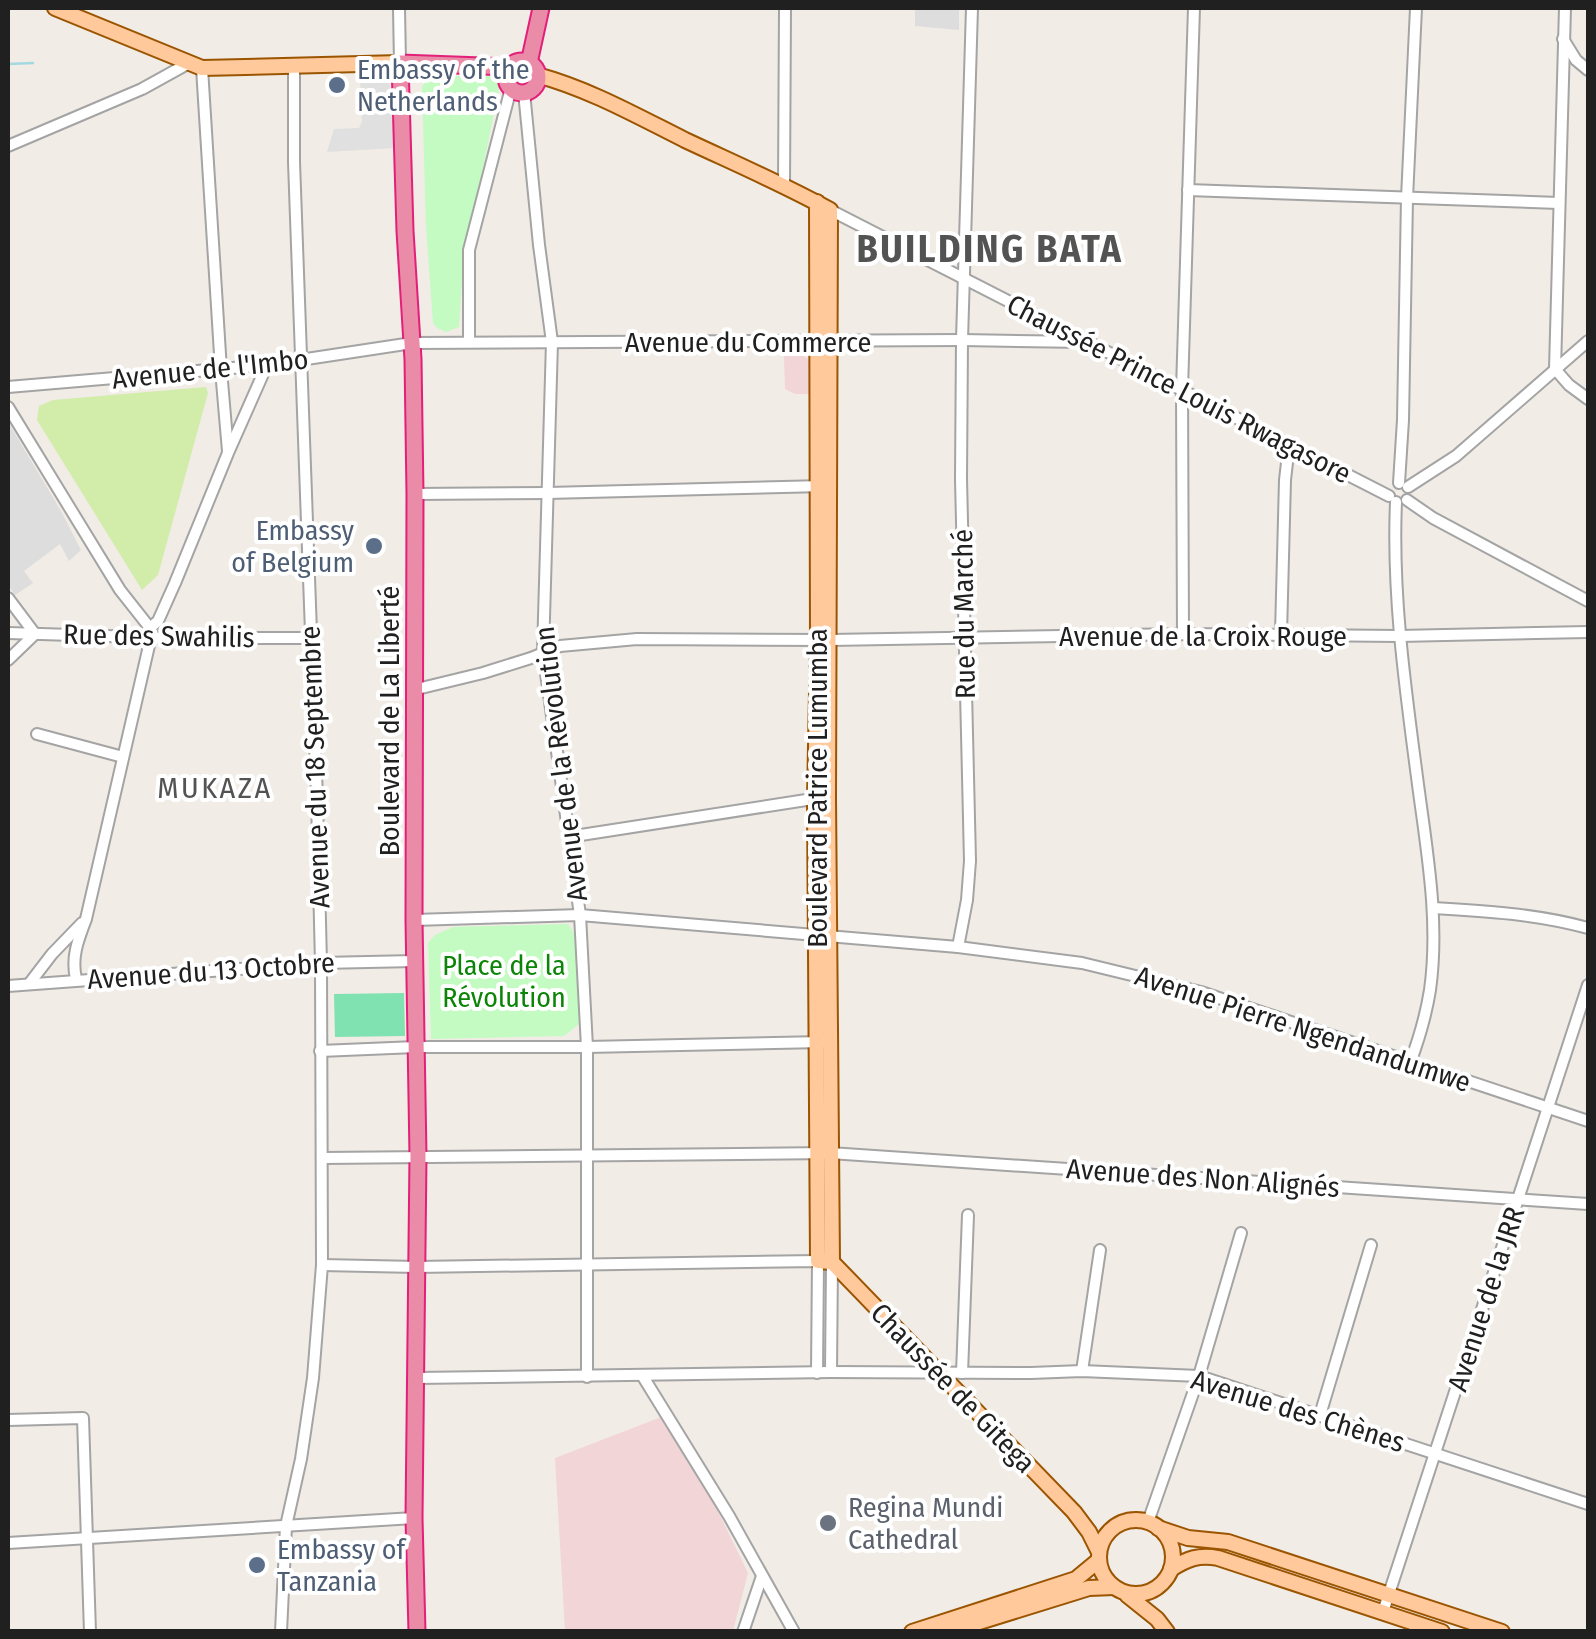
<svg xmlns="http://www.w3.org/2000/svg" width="1596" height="1639" font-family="'Fira Sans Condensed',sans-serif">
<rect width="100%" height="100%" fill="#f1ece6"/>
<g fill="#dedddd">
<polygon points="915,8 959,8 959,30 915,26"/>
<polygon points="8,422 61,511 81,550 69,561 60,544 24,571 33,583 15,595 8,585"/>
</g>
<g fill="#f2d5d7">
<polygon points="784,356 803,356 818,363 823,394 795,394 785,389"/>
<polygon points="664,1416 686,1450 709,1493 748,1573 733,1631 565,1631 555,1458"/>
</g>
<polygon fill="#d2ecaa" points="206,387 208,393 158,575 142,590 37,420 39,406 53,400"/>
<g fill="#c4fbc2">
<polygon points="489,75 498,79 500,84 471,226 464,245 459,327 446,332 437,328 433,323 426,227 422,87 425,82 433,77"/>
<polygon points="568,924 577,938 579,1024 564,1036 431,1039 428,943 435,935 453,927"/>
</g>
<polygon fill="#81e2b1" points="404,993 405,1036 335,1037 334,994"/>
<polygon fill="#e0e0e0" points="389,77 395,148 327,152 334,129 359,128 362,122 360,78"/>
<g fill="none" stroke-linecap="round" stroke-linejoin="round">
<polyline stroke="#a5d9e0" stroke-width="2.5" points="8,64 33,63"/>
<g stroke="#a4a4a4" stroke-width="14">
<g id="minor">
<polyline points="399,8 400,63"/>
<polyline points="1563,39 1576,60 1588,70"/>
<polyline points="202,68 221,370 228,451"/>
<polyline points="524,92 539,245 552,342 543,652 580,915 587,1047 587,1377"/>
<polyline points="8,146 142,89 189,63"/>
<polyline points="784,185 785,8"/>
<polyline points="1188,190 1559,203"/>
<polyline points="830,210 1389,496"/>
<polyline points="469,342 469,250 511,88"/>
<polyline points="1555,369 1565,8"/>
<polyline points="1555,369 1569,385 1588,399"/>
<polyline points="8,387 267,365 412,343 962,340 1085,342"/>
<polyline points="8,407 120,590 150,628"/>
<polyline points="1399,483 1403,420 1407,198 1416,8"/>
<polyline points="1408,487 1456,456 1588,341"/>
<polyline points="415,494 548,493 824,486"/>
<polyline points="1407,500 1433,518 1588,601"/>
<path d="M1396,502C1392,594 1405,686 1417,777C1426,847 1440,919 1430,990C1426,1015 1419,1039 1410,1063"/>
<polyline points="8,598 35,634 8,660"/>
<polyline points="8,633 170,638 310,638"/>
<polyline points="1183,634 1182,389 1194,8"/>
<polyline points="1281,634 1285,480 1289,445"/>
<polyline points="413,690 483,673 531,658 560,646 637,639 830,640 1183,634 1399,636 1588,632"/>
<polyline points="37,734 123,757"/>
<polyline points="568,837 819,798"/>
<path d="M1433,908C1486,911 1537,914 1588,928"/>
<polyline points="414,920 580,915 958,947 1082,963 1201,992 1588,1121"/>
<polyline points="958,947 967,900 970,861 961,479 962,340 972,8"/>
<path d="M76,979C71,957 78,940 86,919L151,637L150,628L158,621L175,583L228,453L267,365"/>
<polyline points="29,984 52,954 82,923"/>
<polyline points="8,986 321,963 415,961"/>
<polyline points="320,1051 416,1047 587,1047 823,1042"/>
<polyline points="323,1158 830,1153 1588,1204"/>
<polyline points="322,1265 417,1267 818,1261 817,1373"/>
<polyline points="1082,1371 1100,1250"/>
<polyline points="831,1372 832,1262"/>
<polyline points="962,1373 968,1215"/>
<polyline points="642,1375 729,1516 794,1632"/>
<polyline points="416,1378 831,1372 1031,1373 1082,1371 1199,1376 1588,1504"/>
<polyline points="1320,1415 1371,1245"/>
<polyline points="8,1420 83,1418 90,1632"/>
<polyline points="1148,1522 1199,1376 1241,1233"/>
<polyline points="8,1543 414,1518"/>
<polyline points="1383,1612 1588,985"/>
<polyline points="281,1632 286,1526 301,1459 313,1378 322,1265 321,963 317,799 294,162 294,66"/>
<polyline points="743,1632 762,1576"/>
</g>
</g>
<g stroke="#9b5500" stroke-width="18">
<g id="major">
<polyline points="55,8 202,68 400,63"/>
<path d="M537,75C589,89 637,116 685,140C734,163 783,184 830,210L828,797L832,1262"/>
<polyline points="817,202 818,640 815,799 818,1261 832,1262"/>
<polyline points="832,1262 1074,1512 1089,1532 1099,1552"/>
<circle cx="1136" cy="1557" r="37"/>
<polyline points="1158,1528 1188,1538 1228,1542 1502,1632"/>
<path d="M1171,1569C1187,1559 1199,1554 1218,1558L1442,1632"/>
<polyline points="1127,1595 1157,1619 1167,1632"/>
<polyline points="912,1632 1076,1579 1099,1560"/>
<polyline points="947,1632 1089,1588 1114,1587"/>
</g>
</g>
<g stroke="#e22079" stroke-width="19">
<g id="highway">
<circle cx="522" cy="77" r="16"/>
<polyline points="529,63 541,8"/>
<polyline points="417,1632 414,1518 418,1156 414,920 415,494 413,359 405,231 400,63 509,67"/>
</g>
</g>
<use href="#minor" stroke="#fff" stroke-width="10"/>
<use href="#major" stroke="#ffc99c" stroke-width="14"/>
<use href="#highway" stroke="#ea8ba8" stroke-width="15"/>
</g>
<g fill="#5c6f8a" stroke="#fff" stroke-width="4">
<circle cx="337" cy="85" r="10"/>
<circle cx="374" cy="546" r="10"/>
<circle cx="257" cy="1565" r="10"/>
</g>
<circle fill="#6b7280" stroke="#fff" stroke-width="4" cx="828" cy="1523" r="10"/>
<g text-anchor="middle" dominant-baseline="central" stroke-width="8" stroke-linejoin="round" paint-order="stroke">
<g font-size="28" fill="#4e5e75" stroke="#fff" text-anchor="start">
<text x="357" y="69">Embassy of the<tspan x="357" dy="32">Netherlands</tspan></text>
<text x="354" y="530" text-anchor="end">Embassy<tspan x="354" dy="32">of Belgium</tspan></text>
<text x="277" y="1549">Embassy of<tspan x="277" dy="32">Tanzania</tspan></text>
</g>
<g font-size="28" fill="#202020" stroke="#fff">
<text x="748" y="342">Avenue du Commerce</text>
<text transform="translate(210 369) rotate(-6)">Avenue de l'Imbo</text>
<text transform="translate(1179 389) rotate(27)">Chaussée Prince Louis Rwagasore</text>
<text transform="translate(964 614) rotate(-91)">Rue du Marché</text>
<text transform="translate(159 636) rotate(1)">Rue des Swahilis</text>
<text x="1203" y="636">Avenue de la Croix Rouge</text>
<text transform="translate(389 721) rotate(-90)">Boulevard de La Liberté</text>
<text transform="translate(561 764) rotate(-97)">Avenue de la Révolution</text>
<text transform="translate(315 767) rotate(-92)">Avenue du 18 Septembre</text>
<text transform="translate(817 788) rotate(-90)">Boulevard Patrice Lumumba</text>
<text transform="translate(211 971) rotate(-4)">Avenue du 13 Octobre</text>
<text transform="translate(1303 1029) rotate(18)">Avenue Pierre Ngendandumwe</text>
<text transform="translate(1203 1178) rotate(4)">Avenue des Non Alignés</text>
<text transform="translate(1486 1299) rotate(-72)">Avenue de la JRR</text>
<text transform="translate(953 1388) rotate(46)">Chaussée de Gitega</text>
<text transform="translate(1298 1411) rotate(17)">Avenue des Chènes</text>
</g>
<g font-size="28" fill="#0c8408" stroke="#fff">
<text x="504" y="965">Place de la<tspan x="504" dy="32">Révolution</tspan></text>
</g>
<g font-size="28" fill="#5b616d" stroke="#fff" text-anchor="start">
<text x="848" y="1507">Regina Mundi<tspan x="848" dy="32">Cathedral</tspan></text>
</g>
<g font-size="30" letter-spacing="2.5" fill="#535353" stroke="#fff">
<text x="215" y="788">MUKAZA</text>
</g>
<g font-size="38" font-weight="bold" letter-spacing="2.5" fill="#535353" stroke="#fff">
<text x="990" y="249">BUILDING BATA</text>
</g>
</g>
<rect width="1596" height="1639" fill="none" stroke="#202020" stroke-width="20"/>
</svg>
